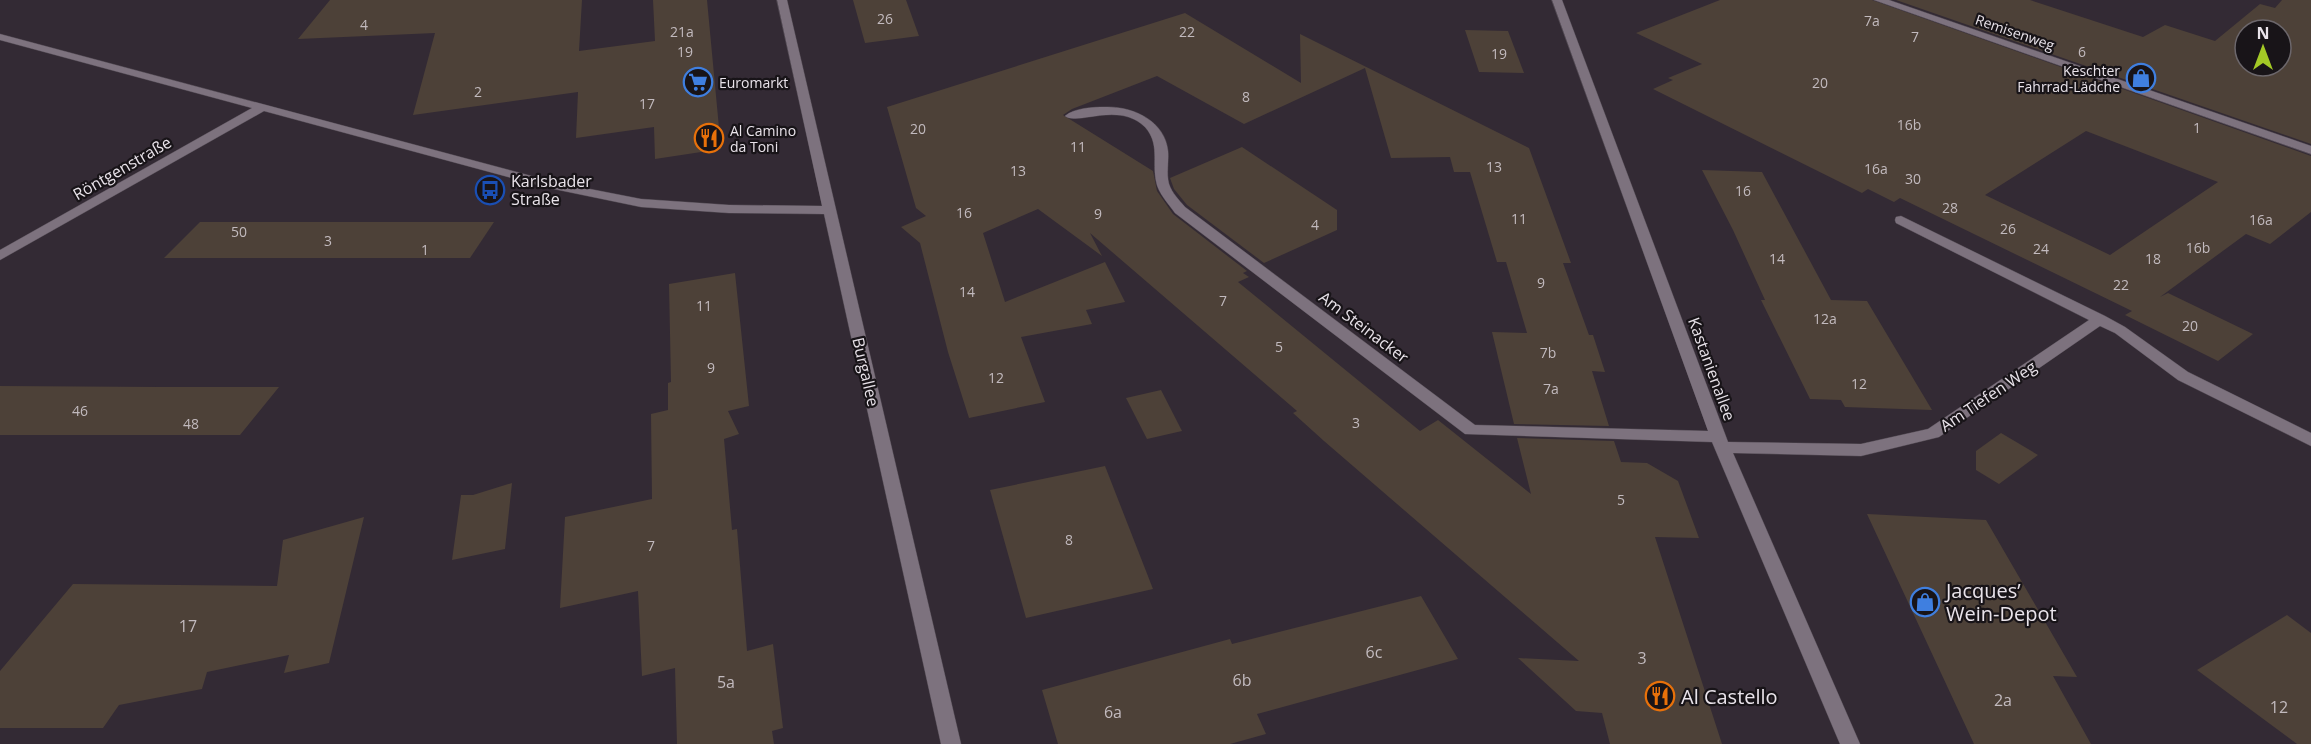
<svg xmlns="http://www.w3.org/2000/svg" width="2311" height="744" font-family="'Open Sans',sans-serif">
<rect width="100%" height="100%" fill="#332a34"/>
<g fill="#4d4138" fill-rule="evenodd">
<polygon points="330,0 582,0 579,51 655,41 653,0 707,0 721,149 655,159 654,127 576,138 578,92 413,115 435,33 298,39"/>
<polygon points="853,0 906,0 919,36 865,43"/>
<path d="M1720,0H1872L2311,156V212L2270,244L2246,234L2160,297L2168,293L2253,334L2218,361L2125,315L2132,311L1900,198L1894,202L1868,189L1862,193L1653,89L1673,80L1668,78L1702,64L1636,33ZM2086,131L2218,182L2110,255L1985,195Z"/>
<path d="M1896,0H2030L2143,37L2165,25L2215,41L2260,4L2275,8L2282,0H2311V144ZM2245,30H2281V66H2245Z"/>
<polygon points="1185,13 1301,83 1300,34 1529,148 1571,263 1563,263 1589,335 1593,335 1605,372 1592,371 1609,426 1514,424 1492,332 1527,333 1506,262 1497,262 1470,172 1454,172 1450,157 1391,158 1365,68 1244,124 1157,76 1072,109 1063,115 1153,171 1157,191 1173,214 1247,271 1243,273 1249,277 1238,282 1420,431 1438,420 1531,494 1517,438 1614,441 1621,462 1647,463 1678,481 1699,538 1655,537 1722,744 1610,744 1602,713 1576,711 1518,658 1579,661 1324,441 1293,413 1297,411 1090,233 1102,256 1038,209 983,233 1005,302 1105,262 1125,302 1086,310 1092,324 1021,337 1045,402 969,418 948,352 920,243 901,227 926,216 916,208 887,107"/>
<polygon points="1465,30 1508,31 1524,73 1479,72"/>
<polygon points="1242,147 1337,210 1337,230 1264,263 1187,205 1174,189 1170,178"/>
<polygon points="1702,170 1762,172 1831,300 1867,301 1932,410 1845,407 1841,400 1810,399 1761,300 1765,300 1733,230"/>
<polygon points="200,222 494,222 470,258 164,258"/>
<polygon points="735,273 749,406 728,411 739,434 724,439 732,530 737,529 747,651 773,644 783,728 772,731 774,744 677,744 675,668 642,676 638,591 560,608 565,517 652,499 651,414 668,410 668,383 671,382 669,284"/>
<polygon points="0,386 157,387 279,387 240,435 0,435"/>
<polygon points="1161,390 1182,431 1147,439 1126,398"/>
<polygon points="2001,433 2038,455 1999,484 1976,470 1976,451"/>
<polygon points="1105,466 1153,589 1026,618 990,490"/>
<polygon points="512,483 505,549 452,560 461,495 473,495"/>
<polygon points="1867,514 1986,520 2077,677 2053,676 2091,744 1974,744"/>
<polygon points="364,517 329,663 284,673 289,655 207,672 202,689 119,705 103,728 0,728 0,671 73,584 277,586 283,540"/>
<polygon points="1421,596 1458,659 1257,714 1266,734 1230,744 1058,744 1042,690 1230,639 1232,644"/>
<polygon points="2287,615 2311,633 2311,744 2297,744 2197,670"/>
</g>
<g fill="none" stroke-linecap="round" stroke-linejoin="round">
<g stroke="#504851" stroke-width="1">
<g id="minor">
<polygon points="777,0 787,0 961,744 941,744 824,214 729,213 641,207 549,188 264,111 0,260 0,250 252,108 0,40 0,34 554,182 641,199 729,205 822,206"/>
<path d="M1552,0H1562L1728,442L1861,444L1928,429L2089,320L1896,223L1895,220L1896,217L1901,216L2105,316L2125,327L2188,372L2311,433V446L2178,380L2115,333L2100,326L1939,437L1861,456L1733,453L1860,744H1840L1712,442L1465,434L1175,213C1168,203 1158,193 1156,181C1152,161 1160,144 1145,127C1119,101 1077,126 1065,116C1074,108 1093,107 1105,107C1133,106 1165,121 1168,151C1169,162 1166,173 1169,184C1172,193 1179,200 1185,207L1475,425L1708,431Z"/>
<polygon points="1874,0 1889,0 2311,146 2311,154"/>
</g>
</g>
<use href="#minor" fill="#7d727e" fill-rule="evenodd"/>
</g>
<defs>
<g id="shop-ring" transform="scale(1.5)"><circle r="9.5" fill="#181418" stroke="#3f7fe0" stroke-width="1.5"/><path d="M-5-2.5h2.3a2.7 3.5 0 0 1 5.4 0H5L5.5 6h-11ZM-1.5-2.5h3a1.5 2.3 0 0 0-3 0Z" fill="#3f7fe0"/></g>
<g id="supermarket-ring" transform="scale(1.5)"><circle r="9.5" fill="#181418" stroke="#3f7fe0" stroke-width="1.5"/><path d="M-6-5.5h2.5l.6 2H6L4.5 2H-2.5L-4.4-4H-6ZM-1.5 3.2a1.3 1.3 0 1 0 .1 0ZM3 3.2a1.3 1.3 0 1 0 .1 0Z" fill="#3f7fe0"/></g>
<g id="restaurant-ring" transform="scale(1.5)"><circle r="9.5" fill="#181418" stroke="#e8710a" stroke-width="1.5"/><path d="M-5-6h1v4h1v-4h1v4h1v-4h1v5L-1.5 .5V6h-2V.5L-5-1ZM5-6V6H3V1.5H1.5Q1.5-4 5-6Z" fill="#e8710a"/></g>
<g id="bus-ring" transform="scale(1.5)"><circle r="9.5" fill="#181418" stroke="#1a4fb4" stroke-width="1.5"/><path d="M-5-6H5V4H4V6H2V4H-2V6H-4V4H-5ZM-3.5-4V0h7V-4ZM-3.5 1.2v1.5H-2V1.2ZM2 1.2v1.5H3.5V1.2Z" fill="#1a4fb4"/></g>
</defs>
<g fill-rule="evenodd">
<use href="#shop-ring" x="2141" y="78"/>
<use href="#supermarket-ring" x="698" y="82"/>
<use href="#restaurant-ring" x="709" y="138"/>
<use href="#bus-ring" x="490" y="190"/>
<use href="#shop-ring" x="1925" y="602"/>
<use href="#restaurant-ring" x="1660" y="696"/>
</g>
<g text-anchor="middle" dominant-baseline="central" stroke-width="4.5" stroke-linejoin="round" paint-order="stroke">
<g font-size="14" fill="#c2babe">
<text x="885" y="18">26</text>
<text x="1872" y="20">7a</text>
<text x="364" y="24">4</text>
<text x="682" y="31">21a</text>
<text x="1187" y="31">22</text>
<text x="1915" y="36">7</text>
<text x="685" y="51">19</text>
<text x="2082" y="51">6</text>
<text x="1499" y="53">19</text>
<text x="1820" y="82">20</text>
<text x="478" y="91">2</text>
<text x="1246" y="96">8</text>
<text x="647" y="103">17</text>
<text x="1909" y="124">16b</text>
<text x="2197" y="127">1</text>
<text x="918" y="128">20</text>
<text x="1078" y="146">11</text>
<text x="1494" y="166">13</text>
<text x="1876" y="168">16a</text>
<text x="1018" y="170">13</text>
<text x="1913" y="178">30</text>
<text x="1743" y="190">16</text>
<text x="1950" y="207">28</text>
<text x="964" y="212">16</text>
<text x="1098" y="213">9</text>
<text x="1519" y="218">11</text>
<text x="2261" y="219">16a</text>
<text x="1315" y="224">4</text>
<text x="2008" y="228">26</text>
<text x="239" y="231">50</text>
<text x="328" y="240">3</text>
<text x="2198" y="247">16b</text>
<text x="2041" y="248">24</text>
<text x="425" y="249">1</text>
<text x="1777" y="258">14</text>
<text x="2153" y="258">18</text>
<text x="1541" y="282">9</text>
<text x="2121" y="284">22</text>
<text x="967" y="291">14</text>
<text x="1223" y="300">7</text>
<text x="704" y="305">11</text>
<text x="1825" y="318">12a</text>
<text x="2190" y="325">20</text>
<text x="1279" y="346">5</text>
<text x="1548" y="352">7b</text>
<text x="711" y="367">9</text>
<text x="996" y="377">12</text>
<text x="1859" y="383">12</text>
<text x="1551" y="388">7a</text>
<text x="80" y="410">46</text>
<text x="1356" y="422">3</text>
<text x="191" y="423">48</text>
<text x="1621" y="499">5</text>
<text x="1069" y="539">8</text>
<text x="651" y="545">7</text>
</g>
<g font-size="14" fill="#e9e3ea" stroke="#181418">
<text transform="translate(2015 32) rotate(19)">Remisenweg</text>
</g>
<g font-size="14" fill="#e9e3ea" stroke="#181418" text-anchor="start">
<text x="2120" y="70" text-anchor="end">Keschter<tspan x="2120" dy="16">Fahrrad-Lädche</tspan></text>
<text x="719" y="82">Euromarkt</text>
<text x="730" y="130">Al Camino<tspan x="730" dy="16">da Toni</tspan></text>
</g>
<g font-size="16" fill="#e9e3ea" stroke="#181418">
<text transform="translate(122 168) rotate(-30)">Röntgenstraße</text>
<text transform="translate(1364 327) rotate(37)">Am Steinacker</text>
<text transform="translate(1712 369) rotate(70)">Kastanienallee</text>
<text transform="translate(866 372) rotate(77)">Burgallee</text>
<text transform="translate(1988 396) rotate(-34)">Am Tiefen Weg</text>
</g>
<g font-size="16" fill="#e9e3ea" stroke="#181418" text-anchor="start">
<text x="511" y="181">Karlsbader<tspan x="511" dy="18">Straße</tspan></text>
</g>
<g font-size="16" fill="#c2babe">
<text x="188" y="626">17</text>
<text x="1374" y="652">6c</text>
<text x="1642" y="658">3</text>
<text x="1242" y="680">6b</text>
<text x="726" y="682">5a</text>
<text x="2003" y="700">2a</text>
<text x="2279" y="707">12</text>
<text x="1113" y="712">6a</text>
</g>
<g font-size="20" fill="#e9e3ea" stroke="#181418" text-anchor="start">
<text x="1946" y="590">Jacques’<tspan x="1946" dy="23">Wein-Depot</tspan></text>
<text x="1681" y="696">Al Castello</text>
</g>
</g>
<g transform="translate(2263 48)"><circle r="28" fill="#181418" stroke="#6c676c" stroke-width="1.5"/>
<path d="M0-4.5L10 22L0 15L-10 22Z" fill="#a3c926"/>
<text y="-9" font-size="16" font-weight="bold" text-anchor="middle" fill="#e9e3ea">N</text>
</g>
</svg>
